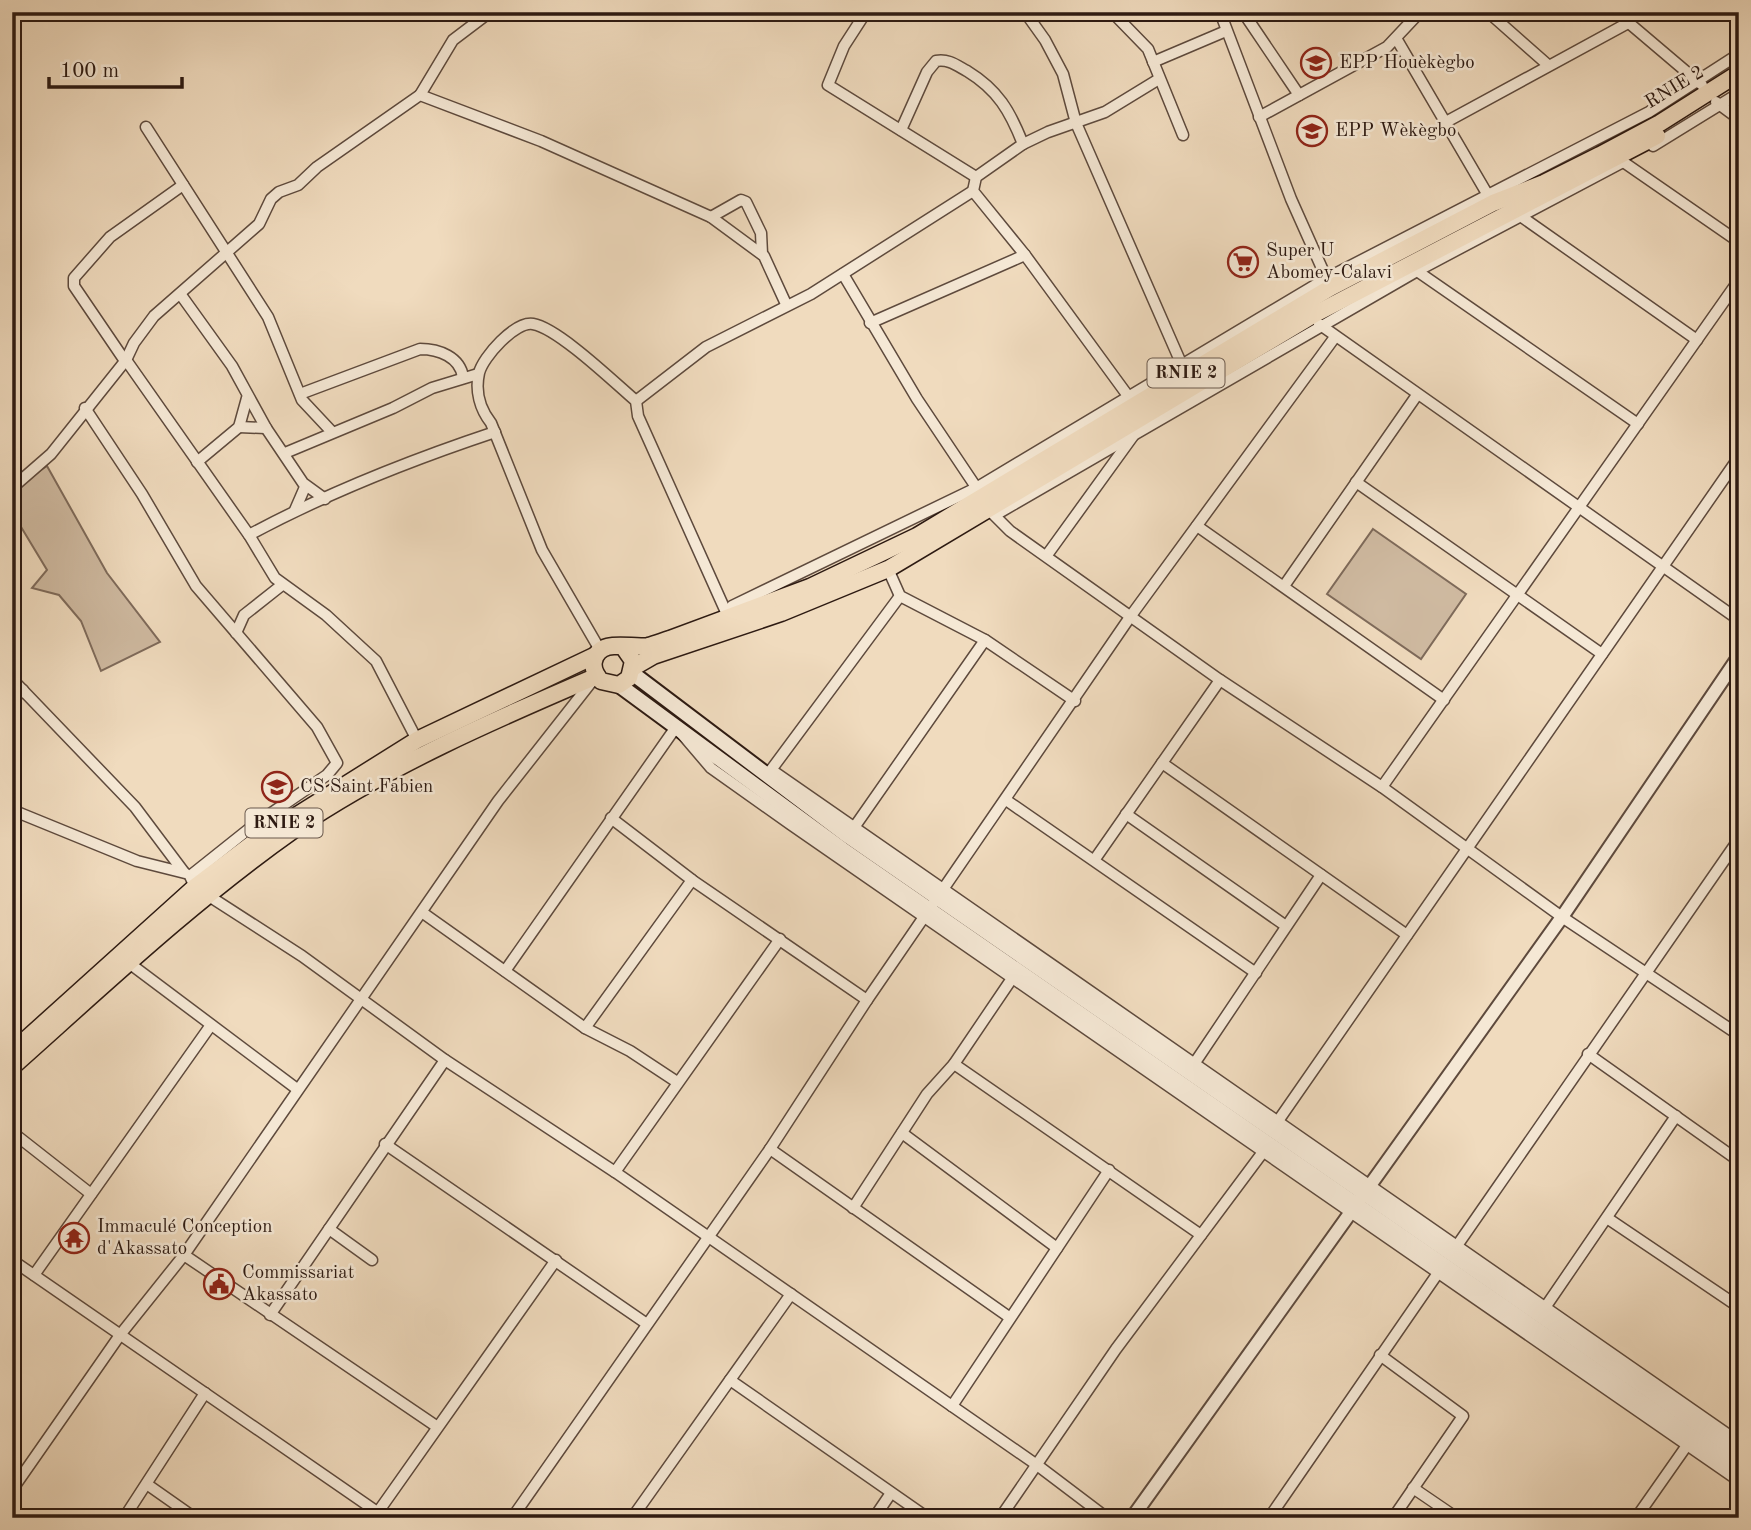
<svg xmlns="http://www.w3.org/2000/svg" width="1751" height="1530" font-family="'Old Standard TT',serif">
<rect width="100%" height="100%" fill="#f0dbbe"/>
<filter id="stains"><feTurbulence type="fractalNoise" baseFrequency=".00286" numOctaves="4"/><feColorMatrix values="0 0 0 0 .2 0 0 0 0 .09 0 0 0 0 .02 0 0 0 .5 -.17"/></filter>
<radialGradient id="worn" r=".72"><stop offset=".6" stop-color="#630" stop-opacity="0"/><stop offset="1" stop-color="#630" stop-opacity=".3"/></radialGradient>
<g fill="#cfbaa1" stroke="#7e6a5a" stroke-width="2">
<polygon points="47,466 107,573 160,642 101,671 81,621 59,595 32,588 47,570 12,512 12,489"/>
<polygon points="1373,529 1466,594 1421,659 1327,594"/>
</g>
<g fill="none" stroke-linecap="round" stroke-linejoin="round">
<g stroke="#5e4a3d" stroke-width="13">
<g id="minor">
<polyline points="866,12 844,46 828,85 976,177"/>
<polyline points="1025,12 1045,40 1063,74 1076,123 1181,363"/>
<polyline points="1112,12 1148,49 1183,135"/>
<polyline points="1220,12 1291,199 1329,284"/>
<polyline points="1243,12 1299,95"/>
<polyline points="1488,12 1548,65"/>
<polyline points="1616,12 1702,85"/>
<polyline points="1396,38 1489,197"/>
<polyline points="1153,62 1226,31"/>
<polyline points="420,95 453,40 490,12"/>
<polyline points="1716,102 1739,119"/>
<polyline points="1259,117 1387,47 1420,12"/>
<polyline points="1446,122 1628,23"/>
<polyline points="146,127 268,317 302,400 332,432"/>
<path d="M901,130L927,72L936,61C949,59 956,65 967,71C998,90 1010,111 1023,144"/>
<polyline points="1653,146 1739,93"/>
<polyline points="1619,159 1739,242"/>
<polyline points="1519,215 1697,340"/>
<polyline points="711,217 741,200 746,202 761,233 762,254"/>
<polyline points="1417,271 1638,424"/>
<polyline points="843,274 917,399 980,493"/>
<polyline points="181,295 232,366 266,428 303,483 325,499"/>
<polyline points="870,323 1025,255"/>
<polyline points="1319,324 1739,620"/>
<polyline points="126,360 249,535 275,578 326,615 376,661 417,740"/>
<polyline points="125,361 74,286 74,278 110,237 183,185"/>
<path d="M300,394L420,349C439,349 460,357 463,377"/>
<polyline points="1131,400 1025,255 973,191 976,177 1023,144 1048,132 1105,112 1159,79"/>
<polyline points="636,401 706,347 811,294 973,191"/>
<polyline points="85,408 142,494 196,586 317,727 337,763 327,775 254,825 190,876 195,887 302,956 445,1060 615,1172 1037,1465 1107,1518"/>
<polyline points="239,427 266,428"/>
<polyline points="285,453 393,408 432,388 478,374"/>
<polyline points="197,462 239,427 247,398"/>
<polyline points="1356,482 1602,654"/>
<polyline points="12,488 51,454 126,360 134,343 154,316 259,224 271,199 279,192 298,185 317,167 420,95 541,141 711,217 764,256 786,304"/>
<polyline points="295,510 305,487"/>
<polyline points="991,511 997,514 1417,271 1621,163"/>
<polyline points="993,514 1010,531 1220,680 1382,787 1562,917 1739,1035"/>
<polyline points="1197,526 1444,700"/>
<path d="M249,535C327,493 411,460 495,432"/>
<polyline points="1047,555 1133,436"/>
<polyline points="888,569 900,596 985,640 1075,701"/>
<polyline points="1284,586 1417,395"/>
<polyline points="724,619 732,606 976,488 1327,278 1649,112 1739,54"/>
<polyline points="236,633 244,615 282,585"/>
<path d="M600,650L542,550L491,423C480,409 475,391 479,373C483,357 515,321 533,324C558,328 615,383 636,401L638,416L726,612"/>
<polyline points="12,679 135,807 183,871"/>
<polyline points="12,700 23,690"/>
<polyline points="1162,763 1407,935"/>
<polyline points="771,770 900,596"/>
<polyline points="776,773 1739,1442"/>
<polyline points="1382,787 1739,280"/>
<polyline points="1006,800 1256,973"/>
<polyline points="12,810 137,861 185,873"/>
<polyline points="1126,814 1286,926"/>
<polyline points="611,818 692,880 867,1000"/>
<polyline points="853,829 985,640"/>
<polyline points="1095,859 1220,680"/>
<polyline points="423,913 585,1028 630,1051 677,1082"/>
<polyline points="129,963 297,1089"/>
<polyline points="505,971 676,727 711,768 790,824 1739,1481"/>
<polyline points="585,1028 692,880"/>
<polyline points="1588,1054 1739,1161"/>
<polyline points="954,1064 1201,1235"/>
<polyline points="1194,1064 1321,875"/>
<polyline points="1278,1121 1739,457"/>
<polyline points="12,1132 91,1194"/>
<polyline points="902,1133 1057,1248"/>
<polyline points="385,1144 647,1324"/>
<polyline points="770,1149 1009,1317"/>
<polyline points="615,1172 780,939"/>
<polyline points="853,1208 927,1094 954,1064 1015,974"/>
<polyline points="1607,1218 1739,1307"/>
<polyline points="329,1229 372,1260"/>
<polyline points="1454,1250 1739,839"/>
<polyline points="184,1255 436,1426"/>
<polyline points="12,1260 386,1518"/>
<polyline points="34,1275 211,1025"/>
<polyline points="1542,1312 1676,1116"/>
<polyline points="270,1315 445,1060"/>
<polyline points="1380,1355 1463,1416 1393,1518"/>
<polyline points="730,1380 928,1518"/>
<polyline points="952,1406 1109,1170"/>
<polyline points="148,1485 195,1518"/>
<polyline points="1413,1488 1457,1518"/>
<polyline points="12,1490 120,1335 184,1255 498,801 593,680"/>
<polyline points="378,1512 556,1260"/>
<polyline points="124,1518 205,1393"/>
<polyline points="512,1518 770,1149 867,1000 1130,617 1335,337"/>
<polyline points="632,1518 791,1294"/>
<polyline points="874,1518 891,1493"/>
<polyline points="1000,1518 1116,1349 1263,1152"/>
<polyline points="1269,1518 1438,1273"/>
<polyline points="1636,1518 1690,1441"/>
</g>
</g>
<g stroke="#5e4a3d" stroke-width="16">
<polyline id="tertiary" points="1132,1518 1562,917 1739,656"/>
</g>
<g stroke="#2d1a12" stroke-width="18">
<g id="secondary">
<polyline points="632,673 845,834 1739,1453"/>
<polyline points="619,685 842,849 1739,1469"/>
</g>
</g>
<g stroke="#2d1a12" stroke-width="19">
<g id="trunk">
<path d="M624,648L633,661L629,678L619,685L601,681C596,675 592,669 594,661C599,637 632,649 648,646C656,644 663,641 670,639L810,587L917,536L1330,288L1493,203L1544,183L1600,155L1660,123L1739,73"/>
<polyline points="634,667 653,656 781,613 888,569 1315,314 1657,136"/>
<polyline points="12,1052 195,887 256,841 417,740 596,655"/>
<path d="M12,1067C104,985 194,900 295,829C388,766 494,720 597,676"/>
</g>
</g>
<use href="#minor" stroke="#f5e8d5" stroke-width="10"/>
<use href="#tertiary" stroke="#f5e8d5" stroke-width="12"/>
<use href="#secondary" stroke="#f5e8d5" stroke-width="14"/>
<use href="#trunk" stroke="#f0dbbe" stroke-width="16"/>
</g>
<defs>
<g id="school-ring" transform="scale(1.575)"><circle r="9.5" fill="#f5e8d5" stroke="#8f2418" stroke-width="1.5"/><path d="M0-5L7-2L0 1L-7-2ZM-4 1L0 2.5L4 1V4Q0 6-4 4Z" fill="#8f2418"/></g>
<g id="supermarket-ring" transform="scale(1.575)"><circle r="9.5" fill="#f5e8d5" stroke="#8f2418" stroke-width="1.5"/><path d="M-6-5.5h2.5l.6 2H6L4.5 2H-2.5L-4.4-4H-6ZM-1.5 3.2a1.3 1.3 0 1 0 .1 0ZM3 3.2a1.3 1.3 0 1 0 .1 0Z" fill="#8f2418"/></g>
<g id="temple-ring" transform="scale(1.575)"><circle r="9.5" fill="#f5e8d5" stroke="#8f2418" stroke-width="1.5"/><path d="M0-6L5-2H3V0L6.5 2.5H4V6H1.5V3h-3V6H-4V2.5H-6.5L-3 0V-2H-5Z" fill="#8f2418"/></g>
<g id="civic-ring" transform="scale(1.575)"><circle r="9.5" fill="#f5e8d5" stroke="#8f2418" stroke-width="1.5"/><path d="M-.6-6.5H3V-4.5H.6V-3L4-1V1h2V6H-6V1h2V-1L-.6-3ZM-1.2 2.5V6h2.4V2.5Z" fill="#8f2418"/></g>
</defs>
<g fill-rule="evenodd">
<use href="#school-ring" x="1316" y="63"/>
<use href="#school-ring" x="1312" y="131"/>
<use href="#supermarket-ring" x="1243" y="262"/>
<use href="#school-ring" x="277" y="787"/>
<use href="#temple-ring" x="74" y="1238"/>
<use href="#civic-ring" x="219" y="1284"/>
</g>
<g text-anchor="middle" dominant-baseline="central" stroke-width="5" stroke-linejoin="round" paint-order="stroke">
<g fill="#f5e8d5" stroke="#69584c" stroke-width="2">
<rect x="1147.5" y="358.5" width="77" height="29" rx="5"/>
<rect x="245.5" y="808.5" width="77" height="29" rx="5"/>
</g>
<g font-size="18" font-weight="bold" fill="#2d1a12">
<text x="1186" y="373">RNIE 2</text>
<text x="284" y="823">RNIE 2</text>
</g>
<g font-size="19" fill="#2d1a12" stroke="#f5e8d5" text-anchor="start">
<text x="1339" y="63">EPP Houèkègbo</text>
<text x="1335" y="131">EPP Wèkègbo</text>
<text x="1266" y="251">Super U<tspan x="1266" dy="22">Abomey-Calavi</tspan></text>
<text x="300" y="787">CS Saint Fabien</text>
<text x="97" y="1227">Immaculé Conception<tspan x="97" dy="22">d'Akassato</tspan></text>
<text x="242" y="1273">Commissariat<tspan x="242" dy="22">Akassato</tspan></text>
</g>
<g font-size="19" fill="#2d1a12" stroke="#f5e8d5">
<text transform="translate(1675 88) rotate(-31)">RNIE 2</text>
</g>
</g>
<rect width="1751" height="1530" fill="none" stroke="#f0dbbe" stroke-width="42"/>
<rect x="14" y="14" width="1723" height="1502" fill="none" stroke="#2d1a12" stroke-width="3.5"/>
<rect x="21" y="21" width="1709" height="1488" fill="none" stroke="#2d1a12" stroke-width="2"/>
<path d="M49 77v10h133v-10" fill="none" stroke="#2d1a12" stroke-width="3.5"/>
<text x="60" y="77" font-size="21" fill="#2d1a12" stroke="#f5e8d5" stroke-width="5" paint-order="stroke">100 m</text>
<rect width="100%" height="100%" filter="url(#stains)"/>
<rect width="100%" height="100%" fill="url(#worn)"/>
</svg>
